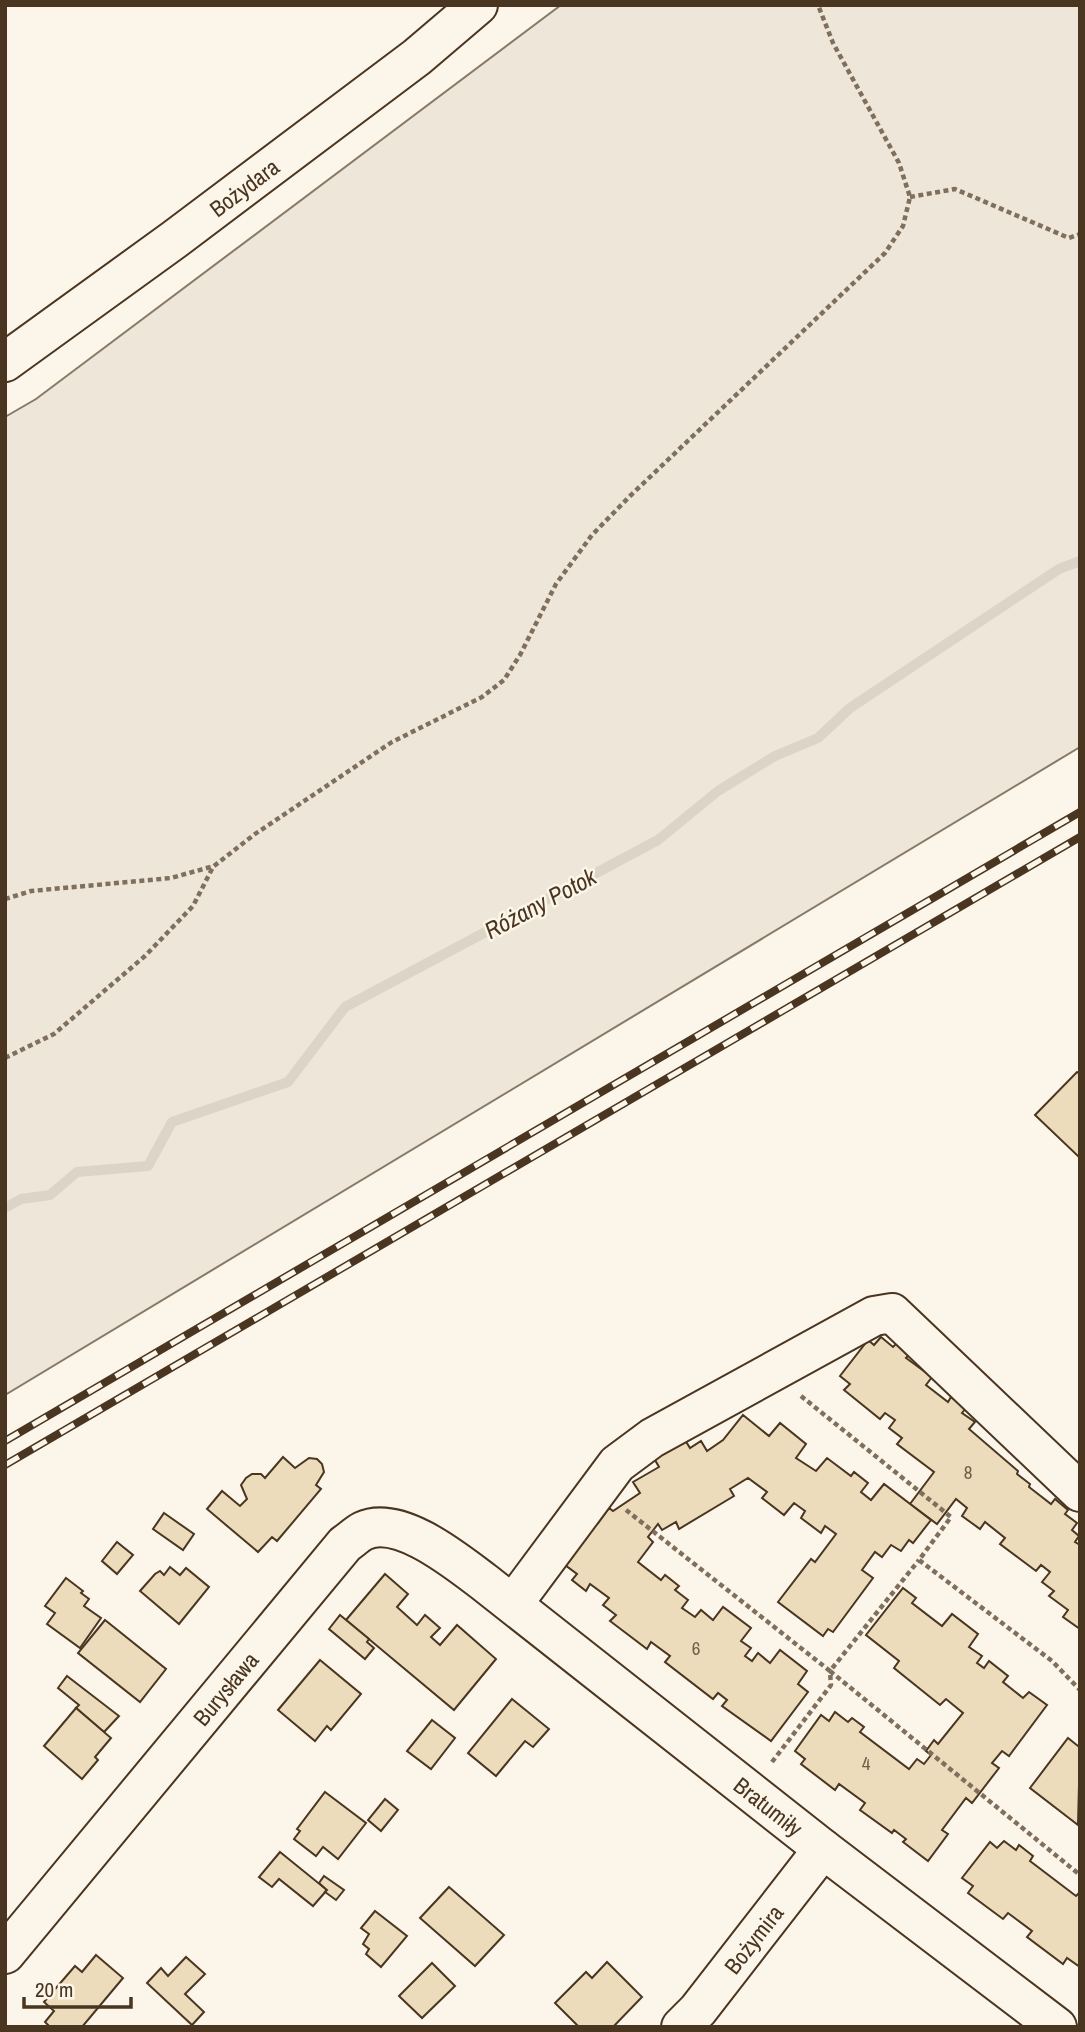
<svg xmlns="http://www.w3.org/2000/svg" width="1085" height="2032" font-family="'Archivo Narrow',sans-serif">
<rect width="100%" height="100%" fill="#fbf6e9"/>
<polygon fill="#ede6d9" stroke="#887966" stroke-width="2" points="561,5 1080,5 1080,747 5,1395 5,417 36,399"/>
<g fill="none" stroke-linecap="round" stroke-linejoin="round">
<polyline stroke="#dcd4c6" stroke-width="10" points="5,1208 21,1199 50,1195 77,1172 148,1166 172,1122 288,1082 345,1007 658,840 718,791 775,756 818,738 850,708 1059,569 1080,561"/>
</g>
<g fill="#ecdcbc" stroke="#4a3520" stroke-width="2">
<polygon points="1077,1072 1080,1074 1080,1158 1035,1115"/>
<polygon points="881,1337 893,1347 897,1343 910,1354 906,1358 932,1377 926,1385 948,1402 951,1397 966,1408 962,1413 975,1422 969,1429 1018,1471 1017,1474 1030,1484 1029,1487 1051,1504 1055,1499 1068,1510 1065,1514 1077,1523 1072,1530 1079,1536 1075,1542 1080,1545 1080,1629 1063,1617 1068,1610 1049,1596 1054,1591 1042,1582 1050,1572 1041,1565 1036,1571 1000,1544 1005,1538 985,1522 980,1529 962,1516 967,1508 956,1499 937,1524 910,1504 934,1472 897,1444 902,1438 889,1428 895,1420 885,1413 880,1419 844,1390 850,1384 840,1376 868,1340 874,1345"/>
<polygon points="743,1415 769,1436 780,1423 806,1444 796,1458 816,1471 827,1458 851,1476 854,1472 868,1483 861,1492 871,1500 884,1484 931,1520 913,1543 909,1540 901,1551 891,1545 882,1557 875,1552 862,1570 873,1578 833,1632 828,1629 823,1636 778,1602 811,1559 815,1562 836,1534 825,1526 821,1533 801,1518 805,1511 794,1503 784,1515 762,1498 767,1492 748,1478 730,1489 734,1496 679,1529 676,1522 662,1530 658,1524 648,1537 653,1542 638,1562 661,1580 665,1575 679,1586 675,1590 688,1600 682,1608 695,1617 701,1610 713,1620 723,1607 751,1628 741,1641 751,1648 745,1656 752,1661 758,1653 770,1663 780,1650 807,1671 798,1684 808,1692 771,1741 722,1706 727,1700 718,1693 713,1699 665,1662 670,1656 651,1642 647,1649 610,1621 616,1615 603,1605 609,1598 590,1584 586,1591 572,1580 577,1574 565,1565 587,1537 583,1533 593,1519 598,1523 609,1508 613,1511 640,1493 633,1482 659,1467 651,1453 682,1435 690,1448 701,1441 707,1451 723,1440"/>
<polygon points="283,1457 295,1468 309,1458 317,1459 322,1464 324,1472 316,1485 321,1489 277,1541 272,1537 258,1552 207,1509 222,1491 240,1506 247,1499 241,1485 246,1478 252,1474 261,1474 265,1478"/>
<polygon points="164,1513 194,1534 183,1550 153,1529"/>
<polygon points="117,1542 133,1555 117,1574 102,1561"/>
<polygon points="170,1567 180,1575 186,1568 209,1587 179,1624 140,1591 155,1574 160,1571 164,1575"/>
<polygon points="385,1574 408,1594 397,1607 417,1625 425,1615 440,1628 431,1637 440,1645 457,1625 496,1659 454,1710 346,1620"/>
<polygon points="66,1578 83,1591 81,1593 89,1599 84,1606 101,1618 80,1648 47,1624 55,1613 45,1606"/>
<polygon points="903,1588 916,1598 912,1603 942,1626 952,1614 978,1634 969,1647 982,1656 977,1663 984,1668 989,1661 1008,1676 1003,1682 1023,1698 1029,1692 1047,1705 1009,1756 1002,1751 992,1763 999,1768 972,1803 966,1798 942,1830 948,1834 928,1861 903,1842 906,1839 894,1830 892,1833 860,1810 865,1803 839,1784 835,1790 801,1764 805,1759 795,1751 821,1715 829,1721 835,1712 848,1722 852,1718 864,1727 860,1732 909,1769 917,1759 924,1764 931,1755 926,1751 934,1740 938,1744 963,1713 946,1699 940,1705 894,1668 899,1661 866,1635"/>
<polygon points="340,1615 369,1639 367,1642 374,1648 365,1659 329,1629"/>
<polygon points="105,1620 166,1669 140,1702 78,1653"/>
<polygon points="320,1660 361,1694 331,1730 327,1726 315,1741 278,1710"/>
<polygon points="67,1676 119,1716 104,1732 76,1708 79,1705 58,1688"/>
<polygon points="512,1699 549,1729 533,1747 525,1741 496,1776 468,1753"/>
<polygon points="76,1708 111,1738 95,1757 98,1760 82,1779 44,1746"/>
<polygon points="432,1720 455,1738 431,1769 407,1751"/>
<polygon points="1068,1738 1078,1746 1080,1744 1078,1825 1030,1788"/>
<polygon points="325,1792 366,1823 338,1859 323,1847 316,1856 294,1839 300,1831 297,1829"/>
<polygon points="385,1799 398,1810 381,1831 368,1820"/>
<polygon points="1004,1841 1016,1850 1019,1845 1033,1856 1030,1861 1076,1896 1080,1892 1080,1967 1067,1958 1063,1964 1027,1937 1032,1931 1008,1913 1003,1919 968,1893 973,1886 962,1878 990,1842 997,1848"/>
<polygon points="280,1852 327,1890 313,1906 279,1879 272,1887 259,1877"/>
<polygon points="324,1876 344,1890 336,1900 325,1892 327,1890 319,1883"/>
<polygon points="449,1887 504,1935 475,1966 420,1918"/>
<polygon points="375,1911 407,1936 381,1967 366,1954 369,1949 363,1944 369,1934 361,1928"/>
<polygon points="96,1955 123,1978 82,2027 50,2027 45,2022 54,2011 44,2002 75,1966 82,1972"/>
<polygon points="186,1957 205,1974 185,1994 204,2012 192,2025 147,1983 161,1968 168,1976"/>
<polygon points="607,1962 642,1997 613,2027 579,2027 555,2003 586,1972 592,1978"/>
<polygon points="432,1963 455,1986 422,2018 399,1996"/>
</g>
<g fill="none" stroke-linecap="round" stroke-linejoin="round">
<g stroke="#4a3520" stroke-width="42">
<g id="minor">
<path id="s1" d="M5,362L175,239L417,57L478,5"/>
<polyline points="513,1604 617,1464 652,1438 874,1316 892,1313 1080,1492"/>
<path id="s2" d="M5,1954L345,1544C351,1540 357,1534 363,1531C399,1514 456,1561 484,1582L823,1849L1057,2027"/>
<path id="s3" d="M681,2027L698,2010L823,1849"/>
</g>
</g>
<g stroke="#7f6f5c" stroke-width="4.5" stroke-dasharray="5 3.5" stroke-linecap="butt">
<polyline points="910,197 955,189 1069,238 1080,234"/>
<polyline points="5,899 31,891 171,878 214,866 255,834 392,742 482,697 504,680 520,655 556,584 592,535 630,496 885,253 903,226 910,197 899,163 833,43 818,5"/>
<polyline points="5,1058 54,1034 145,956 193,906 213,867"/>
<polyline points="801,1396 951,1517 919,1560 1052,1661 1080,1690"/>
<polyline points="626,1510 830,1671 919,1560"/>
<polyline points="830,1671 1080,1875"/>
<polyline points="772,1762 831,1685 830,1672"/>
</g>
<use href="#minor" stroke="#fbf6e9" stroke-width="38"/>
<g stroke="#4a3520" stroke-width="8">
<g id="rail">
<polyline points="5,1441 1080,812"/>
<polyline points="5,1465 1080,837"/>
</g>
</g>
<use href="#rail" stroke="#fbf6e9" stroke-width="5" stroke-dasharray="16" stroke-linecap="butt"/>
</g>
<g text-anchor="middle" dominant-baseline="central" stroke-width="5" stroke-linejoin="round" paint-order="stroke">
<g font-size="19" fill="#725f47">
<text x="968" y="1472">8</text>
<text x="696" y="1648">6</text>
<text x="866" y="1763">4</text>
</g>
<g font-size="23" fill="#4a3520" stroke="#fbf6e9">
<text stroke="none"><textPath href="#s1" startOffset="296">Bożydara</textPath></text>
<text stroke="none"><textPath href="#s2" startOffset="345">Burysława</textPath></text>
<text stroke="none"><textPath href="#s2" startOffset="1054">Bratumiły</textPath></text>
<text stroke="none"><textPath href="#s3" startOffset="114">Bożymira</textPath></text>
</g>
<g font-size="24" font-style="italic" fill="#4a3520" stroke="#fbf6e9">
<text transform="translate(540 903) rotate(-28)">Różany Potok</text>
</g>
</g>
<rect width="1085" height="2032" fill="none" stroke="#4a3520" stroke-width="14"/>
<path d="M24 1997v10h107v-10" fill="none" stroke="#4a3520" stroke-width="3.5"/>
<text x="35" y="1997" font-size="21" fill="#4a3520" stroke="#fbf6e9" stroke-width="5" paint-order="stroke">20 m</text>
</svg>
